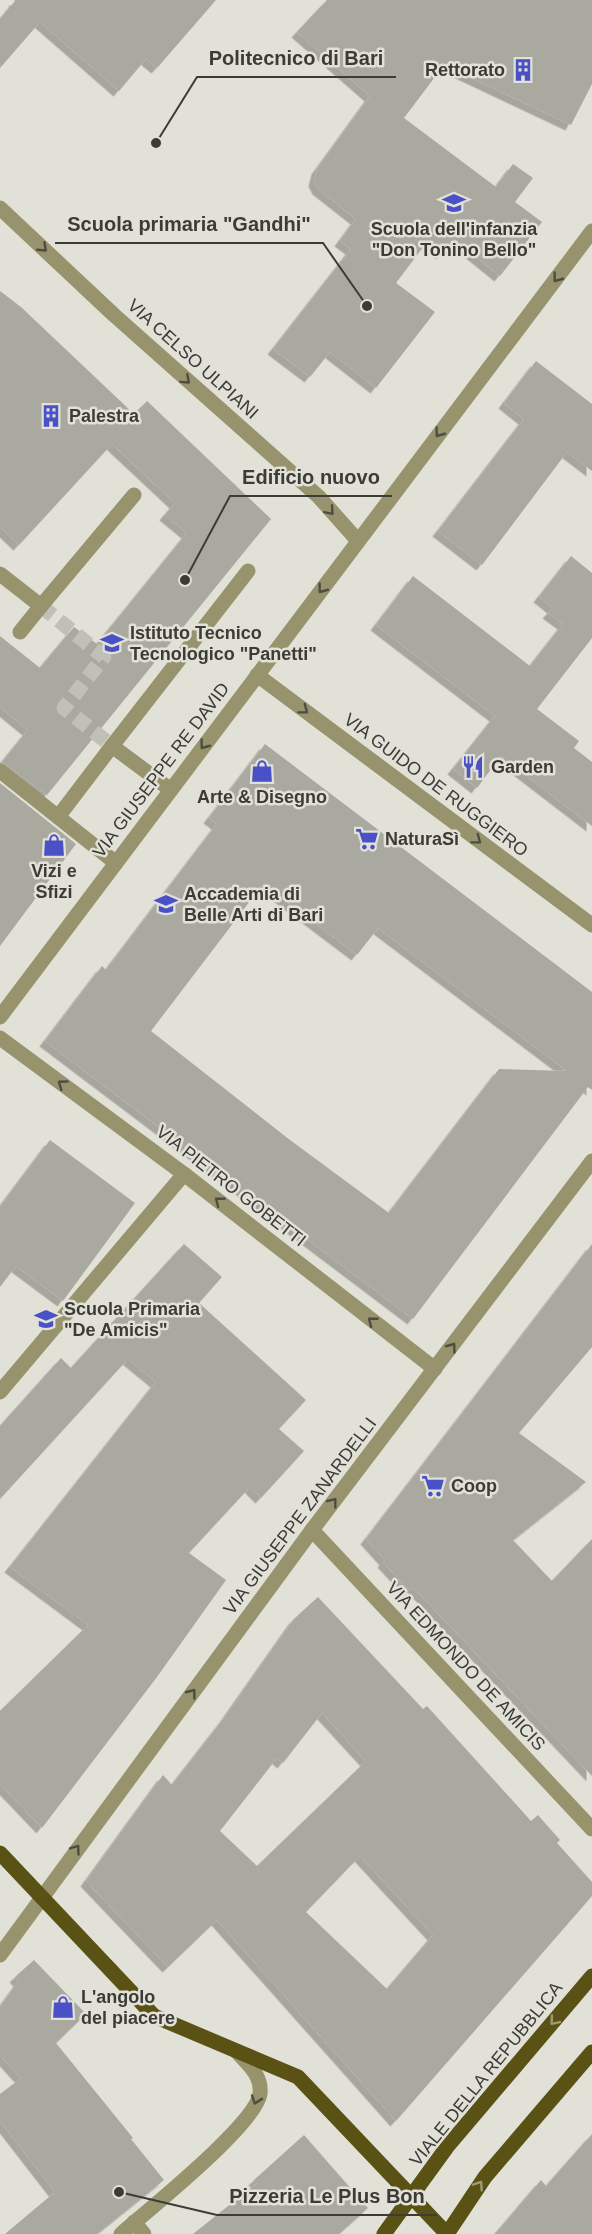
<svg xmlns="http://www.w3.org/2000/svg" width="592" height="2234" font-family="Helvetica,sans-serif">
<defs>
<filter id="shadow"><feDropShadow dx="-5.5" dy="5.5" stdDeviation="0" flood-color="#0004"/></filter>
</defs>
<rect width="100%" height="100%" fill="#e2e1d7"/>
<g fill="#aaa9a0" fill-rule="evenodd" filter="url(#shadow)">
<polygon points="14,0 216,0 157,68 146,59 119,91 40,22 0,68 0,19 15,1"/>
<polygon points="327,0 592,0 592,84 571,125 444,65 404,118 496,187 513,164 533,178 515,202 542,222 500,276 454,239 442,254 427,242 396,283 435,312 376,388 330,352 310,377 273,349 351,249 340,241 356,219 318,189 314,181 317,169 370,96 297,32"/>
<polygon points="0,291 21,307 134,414 147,401 271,519 47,795 2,762 28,730 0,707 0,636 40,668 74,627 97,644 187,533 165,515 175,503 112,444 19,545 0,527"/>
<polygon points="536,361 592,404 592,471 567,452 482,565 438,531 524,419 504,403"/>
<polygon points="571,556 592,573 592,638 537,709 579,741 574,748 592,762 592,826 501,756 477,788 453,769 495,716 376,625 413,576 530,666 563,624 548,613 553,608 539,597"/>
<path d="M265,744L592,992V1090L588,1087L413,1319L45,1041L102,966L106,970L217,824L209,818ZM263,884L357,955L378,928L567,1071L499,1069L389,1213L290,1140L151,1031Z"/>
<polygon points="0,783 76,844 0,946"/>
<polygon points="50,1140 135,1203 63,1301 16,1266 0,1287 0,1207"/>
<polygon points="184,1244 222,1277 199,1303 306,1400 279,1429 304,1451 261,1498 250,1487 189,1553 226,1580 157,1677 42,1828 0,1784 0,1711 88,1625 10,1567 156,1382 128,1359 0,1499 0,1426 61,1358 71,1368"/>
<polygon points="592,1244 592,1347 519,1433 586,1482 513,1540 552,1581 592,1539 592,1776 413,1587 409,1590 383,1562 385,1560 366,1539"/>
<path d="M318,1597L423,1709L427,1706L531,1821L538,1815L560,1840L557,1843L592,1882V1896L396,2121L217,1920L168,1967L86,1881L163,1775L172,1785L225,1717L294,1619ZM322,1713L366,1761L257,1866L220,1831L277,1758L283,1763ZM360,1856L433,1935L387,1989L306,1912Z"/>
<polygon points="34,1960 86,2014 56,2043 133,2138 131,2139 164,2180 97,2234 5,2234 55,2192 0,2121 0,2094 21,2078 0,2055 0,2007 19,1981 15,1977"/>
<polygon points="592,2134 592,2234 495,2234 541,2180 546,2186"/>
<polygon points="304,2135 368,2208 339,2234 193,2234 257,2183 254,2180"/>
</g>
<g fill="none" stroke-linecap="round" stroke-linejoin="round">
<polyline stroke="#c1c0b7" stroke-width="15" stroke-dasharray="15 8" stroke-linecap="butt" points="41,606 104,657 64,708 112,746"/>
<g stroke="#97936d" stroke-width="15">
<polyline points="0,208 114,315 319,497 358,541"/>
<polyline points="0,574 41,606 134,495"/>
<polyline points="20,632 41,606"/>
<polyline points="257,675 592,925"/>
<polyline points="0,771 116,863"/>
<polyline points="171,790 112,746 248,571"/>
<polyline points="58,817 112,746"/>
<polyline points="0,1017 592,231"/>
<polyline points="0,1038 184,1174 435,1369"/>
<polyline points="0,1392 184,1174"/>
<polyline points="312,1530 592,1829"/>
<polyline points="0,1955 312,1530 592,1161"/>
<polyline points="134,2222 144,2234"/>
<path d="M121,2234C148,2210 255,2125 260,2094C262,2075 248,2064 236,2051"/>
</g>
<g stroke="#5a5214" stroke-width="15">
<polyline points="0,1853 154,2016 298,2077 447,2234"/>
<polyline points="384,2234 447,2147 592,1976"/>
<polyline points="447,2234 485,2177 592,2052"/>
</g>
</g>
<defs><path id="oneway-chevron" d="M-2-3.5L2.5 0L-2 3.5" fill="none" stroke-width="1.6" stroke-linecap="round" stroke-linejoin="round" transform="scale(1.5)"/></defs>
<g stroke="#4e4d42">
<use href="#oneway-chevron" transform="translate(43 248) rotate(43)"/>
<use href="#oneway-chevron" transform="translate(557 278) rotate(127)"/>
<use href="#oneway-chevron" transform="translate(186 380) rotate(42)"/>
<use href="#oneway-chevron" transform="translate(439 433) rotate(127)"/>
<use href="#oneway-chevron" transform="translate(330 511) rotate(49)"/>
<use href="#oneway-chevron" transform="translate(322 589) rotate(127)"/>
<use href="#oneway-chevron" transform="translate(304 710) rotate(37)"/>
<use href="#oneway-chevron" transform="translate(204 745) rotate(127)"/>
<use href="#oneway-chevron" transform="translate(477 840) rotate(37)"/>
<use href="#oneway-chevron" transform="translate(62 1084) rotate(-144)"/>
<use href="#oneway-chevron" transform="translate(219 1201) rotate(-142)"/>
<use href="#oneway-chevron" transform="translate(372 1321) rotate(-142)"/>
<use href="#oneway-chevron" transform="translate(452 1347) rotate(-53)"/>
<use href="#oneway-chevron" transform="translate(333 1502) rotate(-52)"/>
<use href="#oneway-chevron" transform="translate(192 1693) rotate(-53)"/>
<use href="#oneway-chevron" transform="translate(76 1849) rotate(-54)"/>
<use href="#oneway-chevron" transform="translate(256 2100) rotate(109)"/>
</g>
<g stroke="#9e9a76">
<use href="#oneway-chevron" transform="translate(554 2021) rotate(130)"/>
<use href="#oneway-chevron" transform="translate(479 2185) rotate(-56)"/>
</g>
<defs>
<g id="building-bare" transform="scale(1.8)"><path d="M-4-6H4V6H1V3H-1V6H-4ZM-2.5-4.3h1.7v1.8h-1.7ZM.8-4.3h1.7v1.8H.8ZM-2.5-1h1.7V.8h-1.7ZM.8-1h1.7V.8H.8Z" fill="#4a50c6" stroke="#e2e1d7" stroke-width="2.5" paint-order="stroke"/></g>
<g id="school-bare" transform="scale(1.8)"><path d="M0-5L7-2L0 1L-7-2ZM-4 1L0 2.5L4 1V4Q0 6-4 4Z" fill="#4a50c6" stroke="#e2e1d7" stroke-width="2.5" paint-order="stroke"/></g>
<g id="restaurant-bare" transform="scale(1.8)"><path d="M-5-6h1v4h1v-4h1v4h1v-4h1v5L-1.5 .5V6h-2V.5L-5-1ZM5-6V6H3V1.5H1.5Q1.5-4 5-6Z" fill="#4a50c6" stroke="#e2e1d7" stroke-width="2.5" paint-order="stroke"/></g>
<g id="shop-bare" transform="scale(1.8)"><path d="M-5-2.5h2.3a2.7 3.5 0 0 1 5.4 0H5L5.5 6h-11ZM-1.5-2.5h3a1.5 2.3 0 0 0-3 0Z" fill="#4a50c6" stroke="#e2e1d7" stroke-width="2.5" paint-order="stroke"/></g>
<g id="supermarket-bare" transform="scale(1.8)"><path d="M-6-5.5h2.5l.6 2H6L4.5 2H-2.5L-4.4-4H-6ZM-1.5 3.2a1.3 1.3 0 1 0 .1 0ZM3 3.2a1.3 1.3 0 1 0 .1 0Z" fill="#4a50c6" stroke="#e2e1d7" stroke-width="2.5" paint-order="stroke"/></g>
<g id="university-bare" transform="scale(1.8)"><path d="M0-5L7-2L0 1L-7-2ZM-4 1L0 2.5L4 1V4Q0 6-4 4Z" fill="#4a50c6" stroke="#e2e1d7" stroke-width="2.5" paint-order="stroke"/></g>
</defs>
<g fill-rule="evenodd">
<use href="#building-bare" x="523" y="70"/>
<use href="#school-bare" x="454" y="203"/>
<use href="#building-bare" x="51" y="416"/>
<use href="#school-bare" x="112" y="643"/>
<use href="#restaurant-bare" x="473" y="767"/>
<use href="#shop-bare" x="262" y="771"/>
<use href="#supermarket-bare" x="367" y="839"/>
<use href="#shop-bare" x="54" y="845"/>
<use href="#university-bare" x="166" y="904"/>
<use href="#school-bare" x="46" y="1319"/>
<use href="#supermarket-bare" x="433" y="1486"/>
<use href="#shop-bare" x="63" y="2007"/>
</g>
<g text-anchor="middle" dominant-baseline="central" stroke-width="5" stroke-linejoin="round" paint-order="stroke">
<g font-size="18" font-weight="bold" fill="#3c3b37" stroke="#e2e1d7" text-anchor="start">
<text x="505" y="70" text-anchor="end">Rettorato</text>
<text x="454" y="229" text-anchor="middle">Scuola dell'infanzia<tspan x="454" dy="21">"Don Tonino Bello"</tspan></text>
<text x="69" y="416">Palestra</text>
<text x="130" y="633">Istituto Tecnico<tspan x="130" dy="21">Tecnologico "Panetti"</tspan></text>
<text x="491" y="767">Garden</text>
<text x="262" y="797" text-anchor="middle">Arte &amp; Disegno</text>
<text x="385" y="839">NaturaSì</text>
<text x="54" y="871" text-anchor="middle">Vizi e<tspan x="54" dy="21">Sfizi</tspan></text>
<text x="184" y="894">Accademia di<tspan x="184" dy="21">Belle Arti di Bari</tspan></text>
<text x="64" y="1309">Scuola Primaria<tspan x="64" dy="21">"De Amicis"</tspan></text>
<text x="451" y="1486">Coop</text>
<text x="81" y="1997">L'angolo<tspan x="81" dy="21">del piacere</tspan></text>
</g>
<g font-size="18" fill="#3c3b37" stroke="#e2e1d7">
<text transform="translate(193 359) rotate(42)">VIA CELSO ULPIANI</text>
<text transform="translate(161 770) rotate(-53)">VIA GIUSEPPE RE DAVID</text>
<text transform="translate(436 785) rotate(37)">VIA GUIDO DE RUGGIERO</text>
<text transform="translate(231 1186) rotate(38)">VIA PIETRO GOBETTI</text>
<text transform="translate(300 1516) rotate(-53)">VIA GIUSEPPE ZANARDELLI</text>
<text transform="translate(466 1666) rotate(47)">VIA EDMONDO DE AMICIS</text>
<text transform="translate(486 2074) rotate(-51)">VIALE DELLA REPUBBLICA</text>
</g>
</g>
<path fill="none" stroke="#3c3b37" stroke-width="2" d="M156 143L197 77H396M367 306L323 243H55M185 580L230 496H392M119 2192L217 2215H437"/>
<g fill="#3c3b37" stroke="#e2e1d7" stroke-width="2">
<circle cx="156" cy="143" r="6"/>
<circle cx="367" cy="306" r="6"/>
<circle cx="185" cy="580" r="6"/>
<circle cx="119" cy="2192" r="6"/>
</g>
<g font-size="20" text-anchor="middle" font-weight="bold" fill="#3c3b37" stroke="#e2e1d7" stroke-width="5" stroke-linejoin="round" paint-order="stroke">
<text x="296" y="65">Politecnico di Bari</text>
<text x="189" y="231">Scuola primaria "Gandhi"</text>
<text x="311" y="484">Edificio nuovo</text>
<text x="327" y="2203">Pizzeria Le Plus Bon</text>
</g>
</svg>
